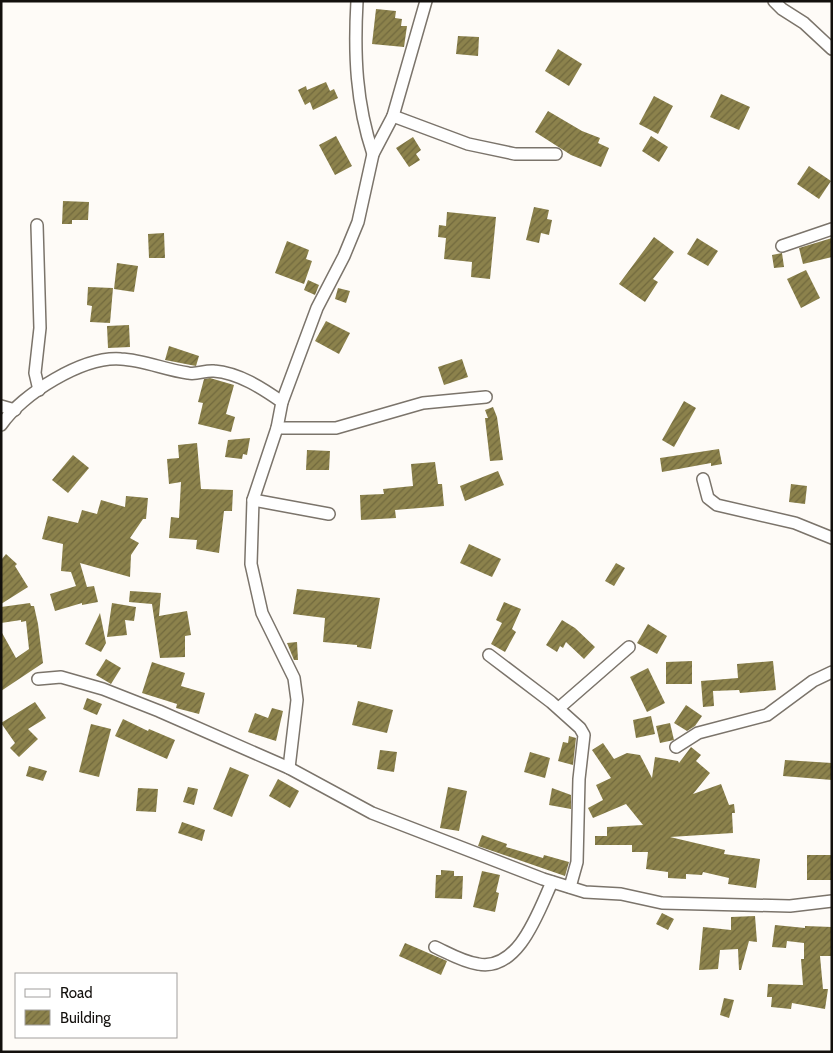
<svg xmlns="http://www.w3.org/2000/svg" width="833" height="1053" font-family="Cabin,sans-serif">
<defs>
<pattern id="building-hatch" width="6" height="6" patternUnits="userSpaceOnUse" patternTransform="scale(1.25)"><rect width="6" height="6" fill="#8c824c"/><path d="M-1 1l2-2M0 6l6-6M5 7l2-2" fill="none" stroke="#71693e"/></pattern>
</defs>
<rect width="100%" height="100%" fill="#fefbf7"/>
<g fill="url(#building-hatch)">
<polygon points="376,9 396,11 395,18 402,19 401,26 407,26 404,47 372,44"/>
<polygon points="458,36 479,37 478,56 456,54"/>
<polygon points="558,49 582,64 569,86 545,71"/>
<polygon points="326,82 330,91 334,89 338,98 313,110 310,102 305,105 298,90 306,86 307,90"/>
<polygon points="721,94 750,107 739,130 710,117"/>
<polygon points="654,96 673,106 658,134 639,124"/>
<polygon points="548,111 582,131 600,138 598,143 609,148 601,167 571,155 535,132"/>
<polygon points="336,136 352,166 335,175 319,145"/>
<polygon points="651,136 668,147 659,162 642,151"/>
<polygon points="413,137 421,150 416,154 420,160 409,167 396,148"/>
<polygon points="809,166 831,181 819,199 797,184"/>
<polygon points="63,201 89,202 88,220 72,220 72,224 62,224"/>
<polygon points="534,207 549,210 547,219 552,220 549,235 541,233 539,243 526,240"/>
<polygon points="447,212 496,217 490,279 471,277 472,262 444,259 446,238 438,237 439,225 446,226"/>
<polygon points="164,233 165,258 149,258 148,234"/>
<polygon points="654,237 674,252 653,279 658,282 645,302 619,284"/>
<polygon points="697,238 718,251 708,266 687,254"/>
<polygon points="832,238 832,257 803,264 799,248"/>
<polygon points="287,241 309,250 306,259 312,261 304,284 275,273"/>
<polygon points="782,253 784,267 774,268 772,255"/>
<polygon points="117,263 138,266 134,292 114,289"/>
<polygon points="806,270 820,298 801,308 787,279"/>
<polygon points="308,280 319,285 315,295 304,290"/>
<polygon points="88,287 113,288 110,323 90,322 92,306 87,305"/>
<polygon points="338,288 350,291 346,303 335,299"/>
<polygon points="326,321 350,333 339,354 315,341"/>
<polygon points="129,325 130,347 108,348 107,326"/>
<polygon points="169,346 199,356 196,366 165,360"/>
<polygon points="462,359 468,377 444,385 438,367"/>
<polygon points="210,378 234,385 226,414 235,417 231,432 198,424 203,403 198,402 204,379"/>
<polygon points="684,401 696,408 674,447 662,440"/>
<polygon points="493,407 497,417 503,460 490,461 485,418 488,418 485,410"/>
<polygon points="250,438 247,455 243,454 242,459 225,457 228,440"/>
<polygon points="197,443 201,489 233,490 232,511 224,511 219,553 196,549 197,540 169,538 171,517 179,518 181,482 169,484 167,459 179,458 178,445"/>
<polygon points="719,449 722,464 711,466 711,463 662,472 660,458"/>
<polygon points="307,450 330,451 329,470 306,470"/>
<polygon points="73,455 89,468 68,493 52,480"/>
<polygon points="435,462 438,484 442,484 444,506 395,510 396,518 361,520 360,495 384,494 383,489 413,486 411,464"/>
<polygon points="498,471 504,485 465,501 460,486"/>
<polygon points="791,484 807,486 805,504 789,502"/>
<polygon points="126,496 148,498 146,519 143,519 130,538 139,543 131,555 130,577 80,563 87,587 94,586 98,602 82,605 82,603 55,611 50,594 76,586 71,572 61,571 63,544 42,539 48,516 78,523 82,510 97,514 101,500 125,507"/>
<polygon points="469,544 501,559 492,577 460,563"/>
<polygon points="6,554 17,564 15,566 28,587 1,604 1,560"/>
<polygon points="616,563 625,568 614,586 605,581"/>
<polygon points="297,589 380,598 371,649 357,647 357,645 323,642 325,618 293,614"/>
<polygon points="130,591 161,593 159,616 187,611 191,635 185,636 185,657 160,658 152,604 129,602"/>
<polygon points="504,602 521,609 512,629 516,632 505,652 491,644 502,623 496,620"/>
<polygon points="30,603 31,606 34,606 38,624 43,663 1,691 1,631 16,658 29,649 26,621 21,622 21,620 1,623 1,607"/>
<polygon points="112,603 136,607 134,621 125,620 127,635 107,637"/>
<polygon points="100,613 106,643 101,652 85,644"/>
<polygon points="562,620 575,628 595,647 584,659 566,642 563,648 560,646 557,652 546,645"/>
<polygon points="648,624 667,636 657,654 637,643"/>
<polygon points="297,642 298,660 294,660 287,643"/>
<polygon points="106,659 121,668 111,684 96,675"/>
<polygon points="692,661 692,684 666,684 666,662"/>
<polygon points="773,661 776,690 740,693 739,690 713,691 714,706 703,707 701,681 738,678 737,664"/>
<polygon points="152,662 185,673 181,686 205,693 199,714 176,708 177,704 142,693"/>
<polygon points="648,668 665,703 647,712 630,677"/>
<polygon points="87,698 102,704 97,715 83,709"/>
<polygon points="358,701 393,710 387,733 352,725"/>
<polygon points="35,702 46,718 28,729 38,739 19,757 10,748 15,743 1,723"/>
<polygon points="686,705 702,716 695,726 687,731 674,723"/>
<polygon points="272,708 283,711 276,741 248,732 255,713 268,718"/>
<polygon points="651,716 655,734 636,738 633,720"/>
<polygon points="123,719 148,731 149,729 175,740 167,759 115,736"/>
<polygon points="670,723 674,740 660,743 656,726"/>
<polygon points="91,724 111,729 99,777 79,772"/>
<polygon points="569,736 576,738 573,765 558,761 563,742 568,743"/>
<polygon points="603,743 614,759 627,753 640,755 652,778 655,757 678,761 679,763 691,747 701,755 696,761 710,773 693,794 721,784 729,805 734,804 735,813 732,813 733,833 670,837 725,850 724,854 760,859 756,888 728,884 729,878 703,872 702,875 686,874 686,879 668,878 668,872 646,869 648,852 632,852 632,845 595,845 595,836 607,836 607,827 643,825 626,804 593,818 588,808 603,800 596,785 611,778 592,750"/>
<polygon points="380,750 397,752 394,772 377,769"/>
<polygon points="530,752 550,758 545,778 524,772"/>
<polygon points="785,760 832,763 832,780 783,776"/>
<polygon points="29,766 47,771 43,781 26,776"/>
<polygon points="230,767 249,775 232,817 213,809"/>
<polygon points="278,779 299,791 290,808 269,796"/>
<polygon points="188,787 198,789 194,805 183,802"/>
<polygon points="448,787 467,791 459,831 440,828"/>
<polygon points="138,788 158,789 156,812 136,811"/>
<polygon points="552,788 571,795 571,809 549,805"/>
<polygon points="182,822 205,830 202,841 178,833"/>
<polygon points="482,835 507,844 506,847 543,858 544,855 569,862 565,876 478,846"/>
<rect x="807" y="855" width="25" height="25"/>
<polygon points="441,870 454,871 454,876 463,876 462,899 435,898 436,875 441,875"/>
<polygon points="482,871 500,875 496,892 499,893 495,912 473,907"/>
<polygon points="662,913 674,919 668,930 656,924"/>
<polygon points="755,916 757,942 749,941 741,970 739,970 738,949 720,950 718,969 699,970 703,927 731,930 731,917"/>
<polygon points="775,925 805,928 805,926 832,927 832,956 820,956 823,989 828,989 825,1009 792,1003 791,1009 771,1007 772,997 767,997 768,984 803,985 801,959 804,959 804,943 787,941 786,948 772,947"/>
<polygon points="405,943 447,961 441,975 399,956"/>
<polygon points="724,998 734,1000 729,1018 720,1015"/>
</g>
<g fill="none" stroke-linecap="round" stroke-linejoin="round">
<g stroke="#7b746b" stroke-width="14">
<g id="street">
<path d="M357,1C354,55 356,103 373,154"/>
<polyline points="774,1 782,9 804,23 832,49"/>
<polyline points="393,116 468,144 515,154 556,154"/>
<polyline points="37,225 40,328 35,373 39,390"/>
<polyline points="782,246 832,229"/>
<polyline points="1,406 15,410"/>
<path d="M1,425C22,394 83,356 121,359C143,360 166,370 188,373C197,375 205,370 214,371C239,373 262,388 282,402"/>
<polyline points="277,428 336,428 423,403 486,397"/>
<polyline points="703,479 708,498 717,505 795,523 832,538"/>
<polyline points="253,500 329,514"/>
<polyline points="489,655 551,702 580,728 584,735 579,779 577,862 570,887"/>
<polyline points="38,679 61,677 103,689 159,711 289,768 372,813 543,879 585,892 621,894 662,903 790,906 832,901"/>
<polyline points="559,708 629,647"/>
<polyline points="676,747 698,733 767,715 813,681 832,672"/>
<polyline points="289,768 297,700 294,678 262,613 251,564 253,500 277,428 282,402 317,308 344,256 358,222 373,154 393,116 426,1"/>
<path d="M435,947C448,953 463,962 478,964C519,972 539,910 552,882"/>
</g>
</g>
<use href="#street" stroke="#fff" stroke-width="11"/>
</g>
<rect width="833" height="1053" fill="none" stroke="#13100d" stroke-width="5"/>
<rect x="15" y="973" width="162" height="65" fill="#ffffff" stroke="#a19f9e"/>
<rect x="25" y="989" width="25" height="8" fill="#ffffff" stroke="#a19f9e"/>
<text x="60" y="998" font-size="15" fill="#13100d">Road</text>
<rect x="25" y="1010" width="25" height="15" fill="url(#building-hatch)" stroke="#a19f9e"/>
<text x="60" y="1023" font-size="15" fill="#13100d">Building</text>
</svg>
